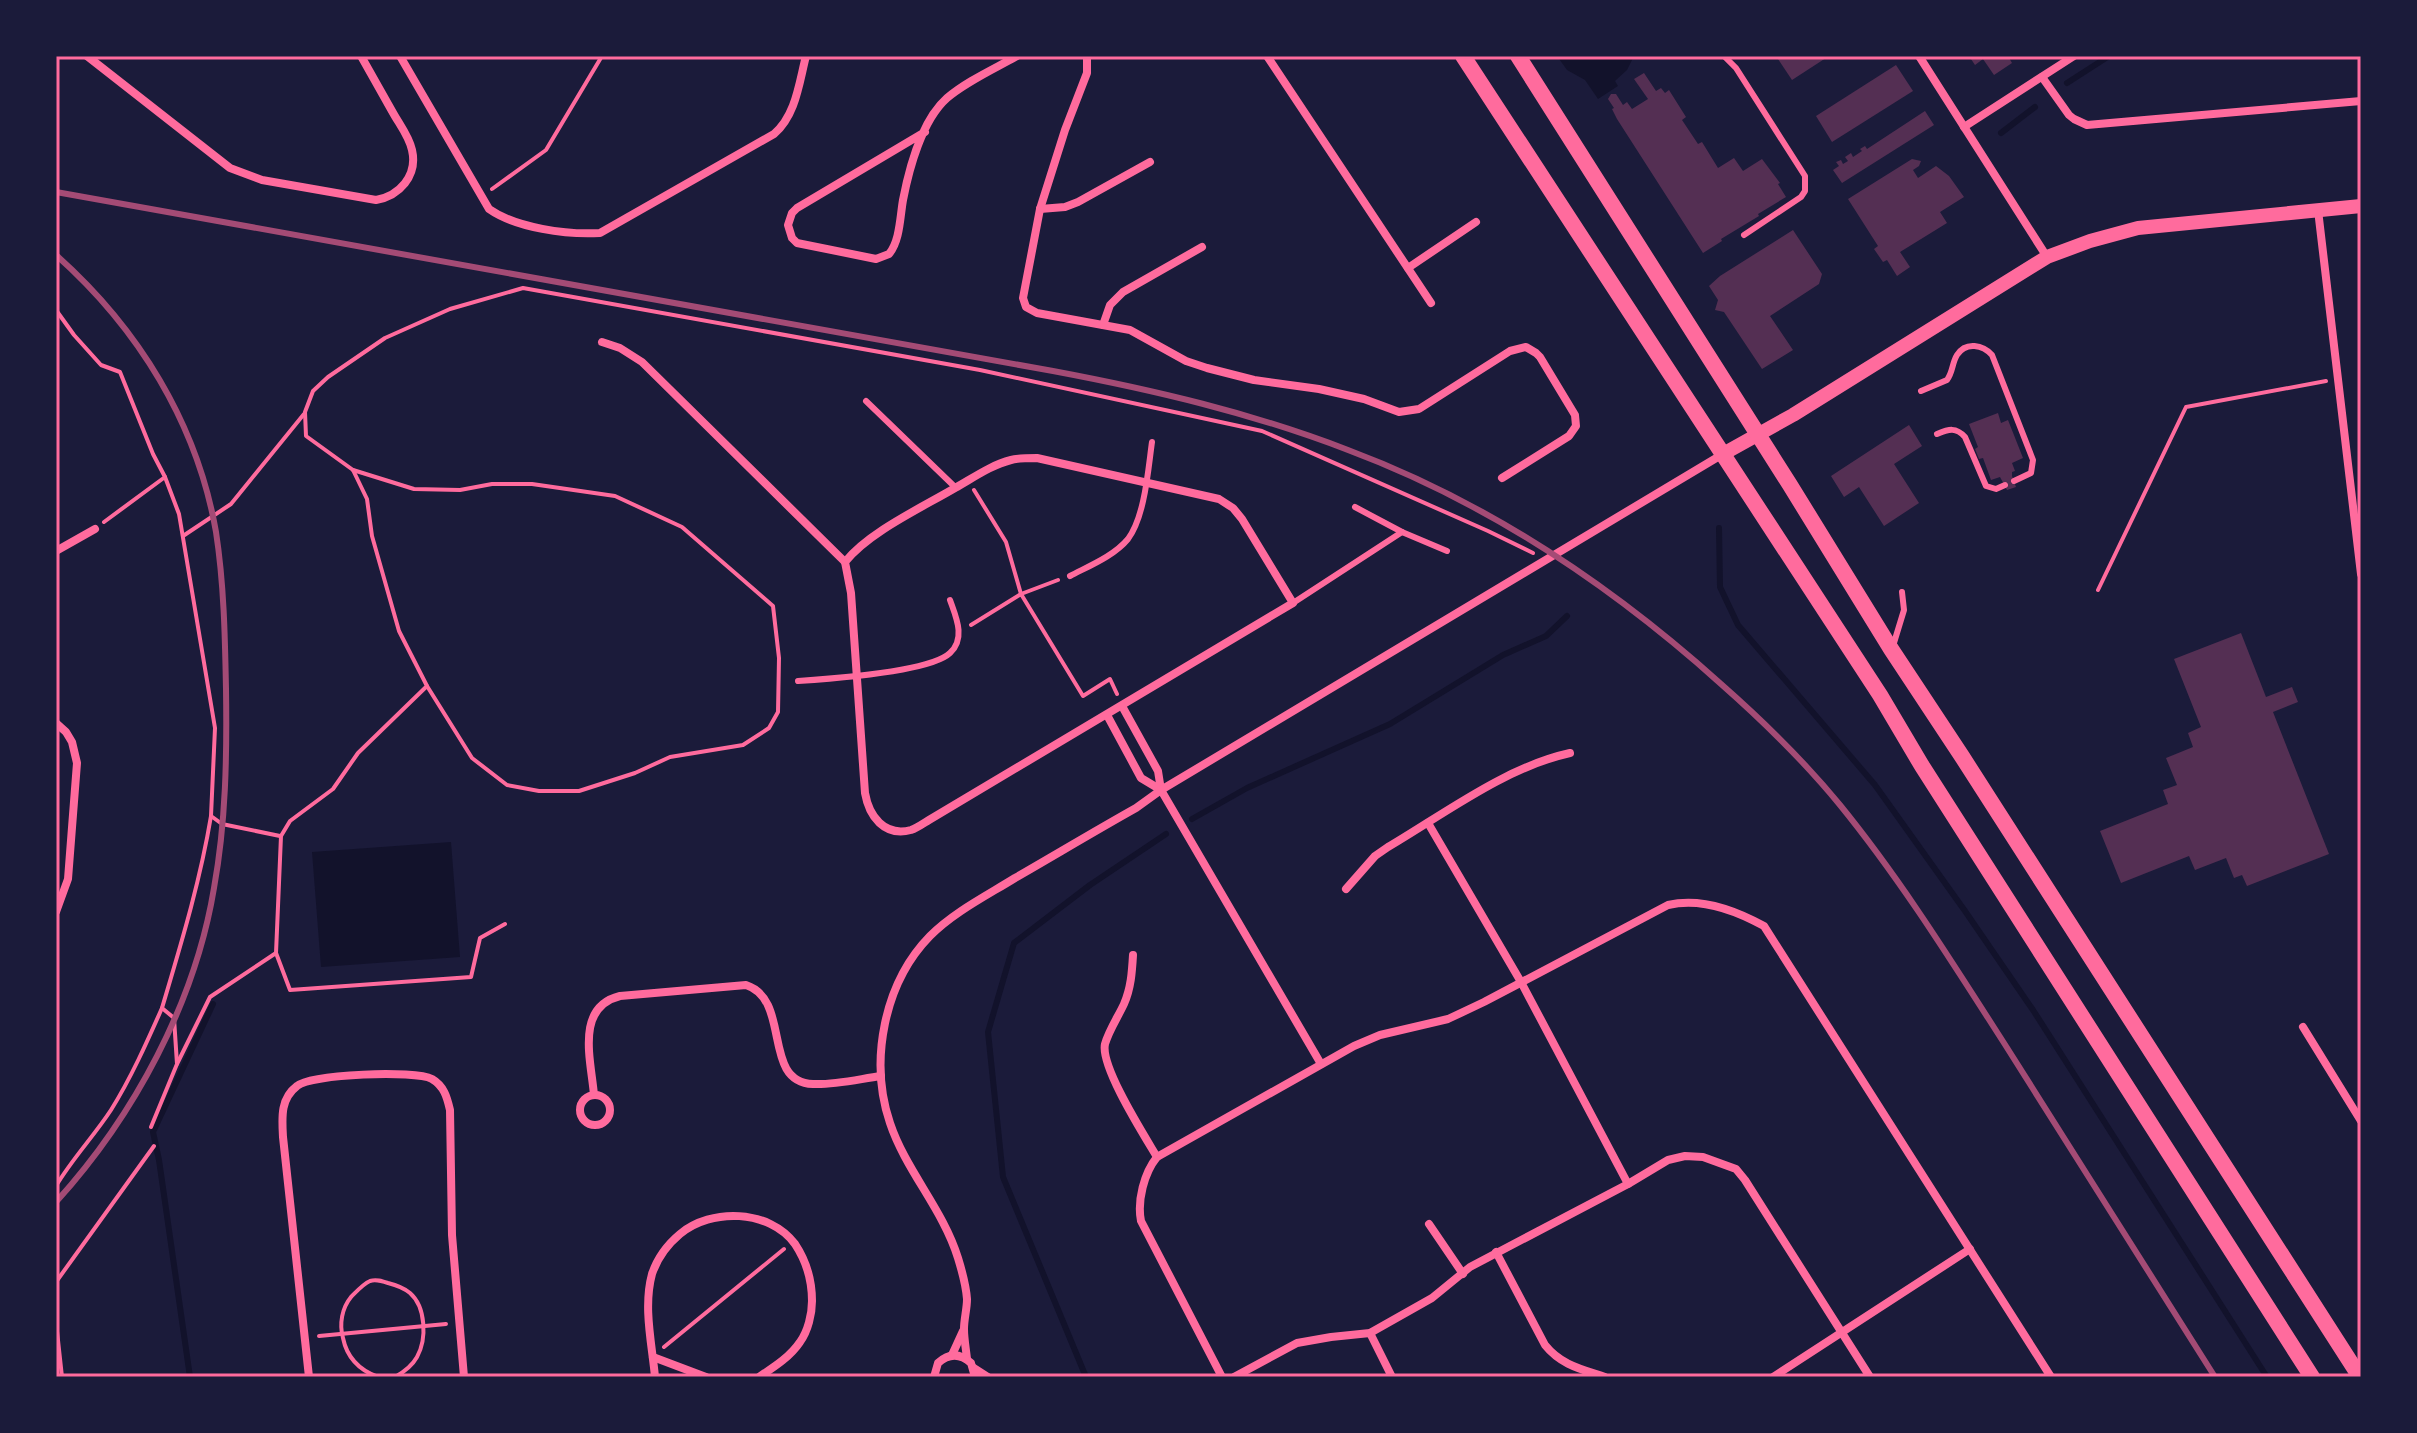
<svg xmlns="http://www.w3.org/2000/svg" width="2417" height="1433" font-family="'Space Grotesk',sans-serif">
<rect width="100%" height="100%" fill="#1b1b3a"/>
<g fill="#12122b">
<polygon points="1557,56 1634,56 1627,70 1615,81 1618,86 1598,99 1585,80 1567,70"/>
<polygon points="451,842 460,957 321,967 312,852"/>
</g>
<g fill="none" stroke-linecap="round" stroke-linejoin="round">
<g stroke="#12122b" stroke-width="6">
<polyline points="2067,83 2109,56"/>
<polyline points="2001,133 2035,107"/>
<polyline points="1719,528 1720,587 1738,625 1875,785 1965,911 2033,1010 2267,1377"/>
<polyline points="1192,819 1247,788 1390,724 1503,655 1546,636 1567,616"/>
<polyline points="190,1377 159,1160 153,1132 213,1004"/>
<polyline points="1086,1377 1003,1177 988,1032 1014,943 1090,885 1166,834"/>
</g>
</g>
<g fill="#542f53">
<polygon points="1776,56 1829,56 1792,80"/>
<polygon points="1969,56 2008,56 2012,63 1994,75 1983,59 1975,65"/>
<polygon points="1896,65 1913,91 1832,142 1816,116"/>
<polygon points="1644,73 1656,91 1661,88 1665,93 1669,90 1686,117 1682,120 1698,144 1702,142 1718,168 1734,158 1743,171 1762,159 1780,183 1778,184 1786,197 1758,214 1759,216 1721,239 1722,241 1703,253 1617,119 1612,109 1614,108 1608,99 1611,94 1616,94 1623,105 1627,102 1632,109 1648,99 1634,79"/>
<polygon points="1925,111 1934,125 1842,183 1833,170 1839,166 1836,162 1841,160 1843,164 1848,161 1845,157 1851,153 1853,157 1862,151 1860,149 1865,146 1867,149"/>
<polygon points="1912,159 1921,161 1919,166 1913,170 1918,178 1936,166 1949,176 1964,197 1940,212 1947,223 1900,252 1910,267 1897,276 1887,260 1883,262 1874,249 1878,246 1848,199"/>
<polygon points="1793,230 1822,274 1819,284 1770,316 1793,350 1762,369 1724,312 1715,310 1718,300 1709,286 1720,276"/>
<polygon points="1998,413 2001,423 2008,420 2023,458 2012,463 2015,471 2012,472 2012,476 2016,487 2007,490 2000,477 1991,480 1983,458 1979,459 1975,449 1978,447 1969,424"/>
<polygon points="1909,425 1922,446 1894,464 1919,503 1884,526 1859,487 1844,497 1831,476"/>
<polygon points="2241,633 2266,697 2292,687 2298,702 2273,712 2329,854 2247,886 2242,875 2234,878 2226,858 2195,870 2189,856 2121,883 2100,831 2168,804 2163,790 2177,785 2166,758 2193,747 2188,733 2201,727 2174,659"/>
</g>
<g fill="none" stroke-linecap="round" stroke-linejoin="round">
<g stroke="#ff6b9d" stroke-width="4">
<polyline points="492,189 546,150 602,56"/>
<polyline points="56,310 74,335 101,365 120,372 153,454 165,477 104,522"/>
<polyline points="353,470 414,489 460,490 492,484 532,484 615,496 682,527 773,606 779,658 778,712 769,728 743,745 670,757 635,773 579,791 539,791 507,785 472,758 427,686"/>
<polyline points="165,477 179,514 215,728 211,816 222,824 280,836"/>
<polyline points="974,490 1006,542 1021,594 1058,580"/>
<polyline points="183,536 231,504 304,414"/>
<polyline points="2098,590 2186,407 2326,381"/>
<polyline points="971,625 1021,594 1083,696 1110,679 1117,694"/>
<polyline points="505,924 480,938 471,977 290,990 276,953 281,836 290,821 333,789 358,753 427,686 399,631 372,536 367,499 353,470 306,436 305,412 313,391 328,377 385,338 450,309 523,288 980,370 1262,431 1488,531 1533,553"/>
<path d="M177,1064L174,1018L162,1008C181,944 200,882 211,816"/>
<polyline points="151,1127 177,1064 210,997 276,953"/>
<path d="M56,1186C72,1159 94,1136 111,1110C131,1078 147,1042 162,1008"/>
<polyline points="56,1282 154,1146"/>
<polyline points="56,1322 62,1377"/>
<polyline points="319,1336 446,1324"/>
<polyline points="664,1347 784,1249"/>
<path d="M378,1377C359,1370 347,1358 343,1338C339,1324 342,1308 351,1297C356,1292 363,1284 370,1281C376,1279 382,1281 388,1283C396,1285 404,1288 410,1293C426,1307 427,1339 417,1357C412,1366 404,1372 395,1377"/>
</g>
<g stroke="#ff6b9d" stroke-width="6">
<polyline points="1724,56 1736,68 1805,176 1805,191 1801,197 1744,235"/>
<path d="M1921,391L1947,380C1953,372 1952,363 1957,355C1966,341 1983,345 1992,355L2033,460L2031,473L2014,481"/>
<polyline points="866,401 956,488"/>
<path d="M1937,434C1949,429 1956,427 1965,437L1986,486L1996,489L2005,485"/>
<polyline points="1355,507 1402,532"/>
<path d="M1070,576C1089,566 1114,556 1128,539C1145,516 1148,470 1152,442"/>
<polyline points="1293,603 1402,532 1447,551"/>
<polyline points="1893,646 1904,610 1902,592"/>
<path d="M798,681C828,679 930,672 950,653C966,638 956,617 950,600"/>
</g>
<g stroke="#ff6b9d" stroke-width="8">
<path d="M87,56L230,168L262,180L376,200C399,196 418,176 412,150C409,136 399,124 392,111C382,93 371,74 361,56"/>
<path d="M400,56L489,209C516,228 567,235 600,233L774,134C796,115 799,83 806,56"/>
<polyline points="1087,56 1087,73 1065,130 1040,209 1023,298 1026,307 1037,313 1130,330 1186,361 1207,368 1254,380 1319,389 1364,399 1399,412 1419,409 1510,351 1526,347 1536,353 1540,357 1575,415 1576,426 1569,436 1502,478"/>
<polyline points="1267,56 1431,303"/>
<polyline points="1919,56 2047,257"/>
<polyline points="2042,77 2069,115 2074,119 2087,125 2361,101"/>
<polyline points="1964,127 2074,56"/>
<path d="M925,132L797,208L792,213L788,225L792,238L797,243L876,259L889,254C900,241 900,217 903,200C909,169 922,120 947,98C967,81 994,69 1017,56"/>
<polyline points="1040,209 1065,207 1078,202 1150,162"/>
<polyline points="2318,210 2361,574"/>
<polyline points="1408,268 1476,222"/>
<polyline points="1103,325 1110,305 1123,292 1202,247"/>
<polyline points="602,342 620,348 642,362 845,562"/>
<path d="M1037,458L1219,499L1233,508L1242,519L1293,603L929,820C924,823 917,828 911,830C884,837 869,816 865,793L851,593L845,562C869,532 921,508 955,488C973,478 991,465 1011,460C1019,458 1028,458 1037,458Z"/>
<polyline points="56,551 95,529"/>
<polyline points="1122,706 1158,771 1161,790 1321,1064"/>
<polyline points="1107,715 1141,778 1161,790"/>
<polyline points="56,723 66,732 72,742 77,763 68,879 56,912"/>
<polyline points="1428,823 1521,982 1628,1184"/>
<path d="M1346,889L1375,856L1388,847C1444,814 1506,767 1570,753"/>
<path d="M1133,955C1132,972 1131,988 1124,1004C1118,1017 1109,1030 1105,1044C1100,1066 1144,1135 1157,1157"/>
<polyline points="2303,1027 2361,1121"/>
<path d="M594,1095C591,1060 575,1007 620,996L746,985C792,1000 761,1082 813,1084C835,1085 859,1079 881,1076"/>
<circle cx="595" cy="1110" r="15"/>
<polyline points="1429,1224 1463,1274"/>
<path d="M1496,1252L1545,1345C1561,1365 1581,1369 1605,1377"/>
<polyline points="1370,1333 1392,1377"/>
<polyline points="952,1355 963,1331"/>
<polyline points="653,1357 706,1377"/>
<path d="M967,1359C966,1349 964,1339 964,1329C964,1319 967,1309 967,1299C966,1285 962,1271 958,1258C943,1209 906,1171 890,1123C869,1061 884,983 930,936C954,912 986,896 1015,878C1055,855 1095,831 1136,808L1161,790L1723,454"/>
<polyline points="974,1368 988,1377"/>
<path d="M309,1377L283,1137C282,1118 280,1099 297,1086C311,1074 415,1070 432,1079C444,1086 447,1097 450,1110L452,1235L464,1377"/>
<path d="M655,1377C652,1344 643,1307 652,1274C657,1259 668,1244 680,1234C711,1208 769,1209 795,1244C807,1262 812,1280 812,1301C812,1314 808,1331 800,1342C790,1357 774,1367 759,1377"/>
<path d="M934,1377L938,1363C949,1353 960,1353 971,1363L975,1377"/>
<path d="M1222,1377L1141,1221C1137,1201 1144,1173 1157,1157L1354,1046L1380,1035L1448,1019L1484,1002L1668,905C1701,897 1735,910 1764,926L2051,1377"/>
<polyline points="1234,1377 1297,1343 1331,1337 1370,1333 1432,1298 1470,1267 1628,1184 1668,1160 1685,1156 1703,1157 1736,1169 1745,1180 1870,1377"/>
<polyline points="1773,1377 1970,1249"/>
</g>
<polyline stroke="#ff6b9d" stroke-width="14" points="1723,454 1793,415 2047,257 2090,241 2138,228 2361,206"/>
<g stroke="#ff6b9d" stroke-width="16">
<polyline points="1463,56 1880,695 1922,766 2312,1377"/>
<polyline points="1518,56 1790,485 1891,649 1963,758 2360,1377"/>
</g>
<g stroke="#a44b75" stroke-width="6">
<path d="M56,192L1053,371C1154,390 1252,413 1348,450C1487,502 1612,586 1721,684C1763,721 1804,761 1840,805C1901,880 1952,962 2004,1043C2075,1154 2144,1266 2215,1377"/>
<path d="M56,255C138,328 197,423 216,532C224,584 225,637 226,689C227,755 226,822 214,888C195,1003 134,1116 56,1202"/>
</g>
</g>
<rect width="2417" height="1433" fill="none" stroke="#1b1b3a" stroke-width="116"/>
<rect x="58" y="58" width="2301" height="1317" fill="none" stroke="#ff6b9d" stroke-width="3"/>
</svg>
